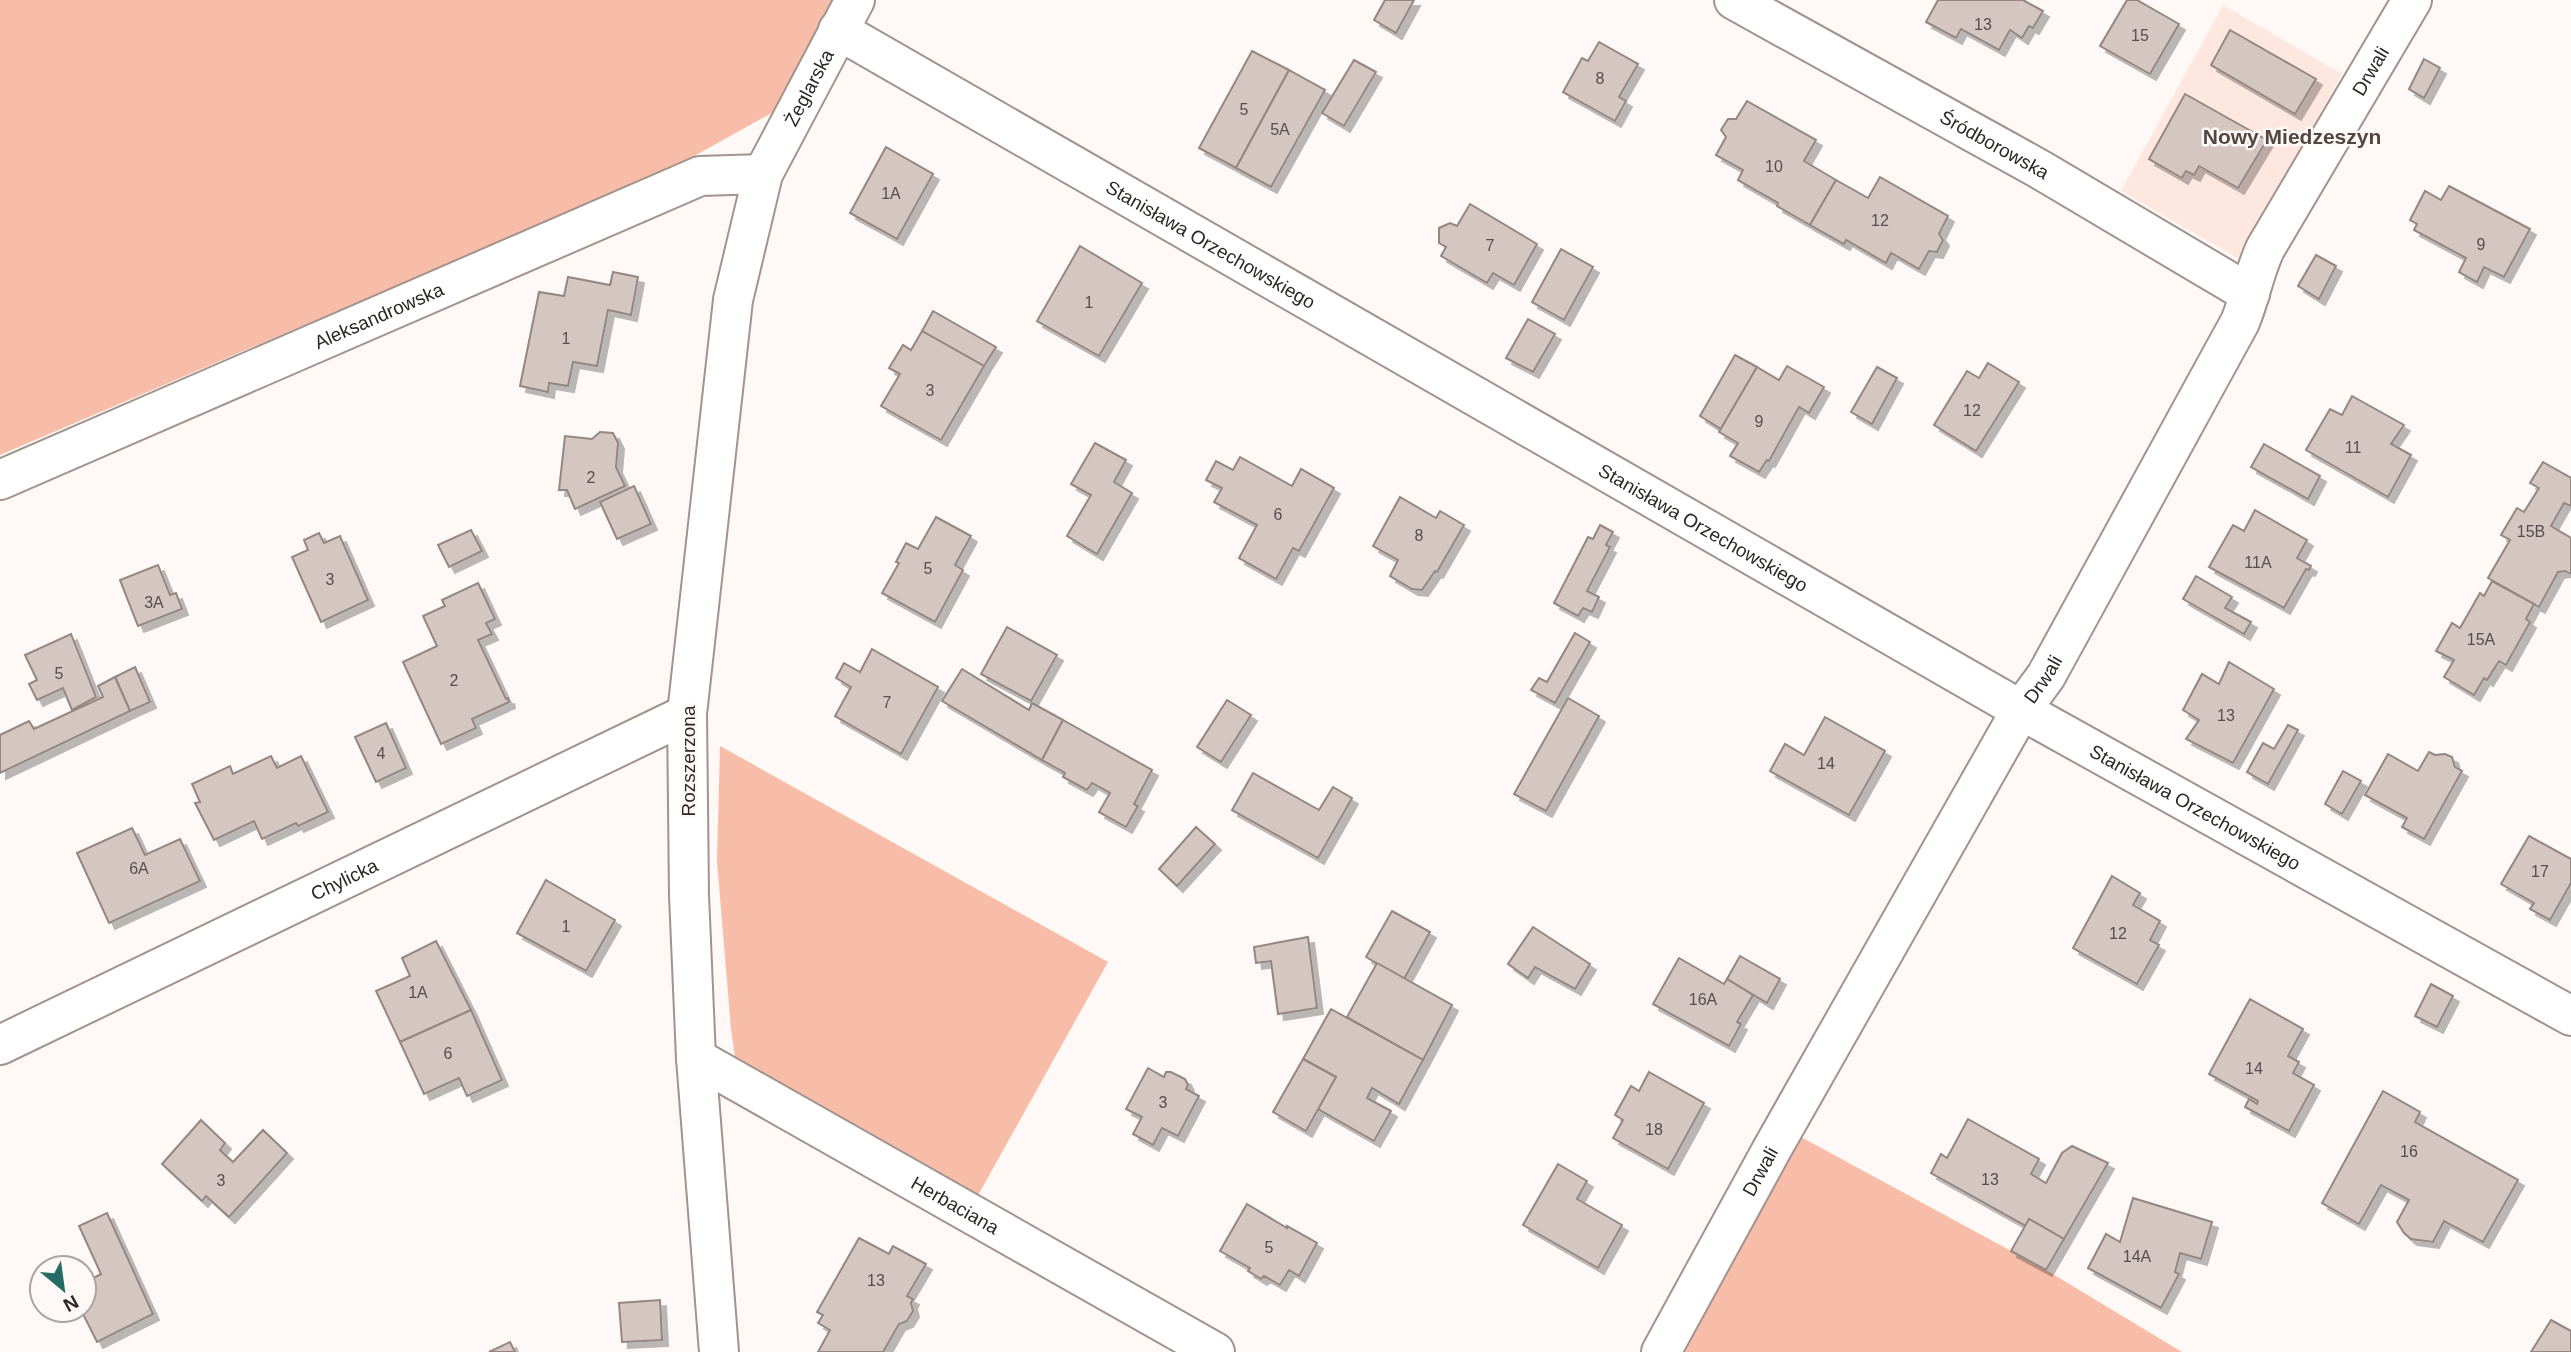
<svg xmlns="http://www.w3.org/2000/svg" width="2571" height="1352" font-family="Arial,sans-serif">
<defs>
<filter id="shadow"><feDropShadow dx="6" dy="6" stdDeviation="0" flood-color="#0004"/></filter>
</defs>
<rect width="100%" height="100%" fill="#fef8f6"/>
<polygon fill="#fee7df" points="2223,5 2342,74 2239,259 2121,191"/>
<g fill="#f7bda9">
<polygon points="0,0 840,0 779,109 676,166 0,455"/>
<polygon points="720,746 1108,962 976,1199 736,1064 731,1029 717,861"/>
<polygon points="1801,1137 2046,1270 2182,1352 1678,1352"/>
</g>
<g fill="#d4c6c1" stroke="#948782" stroke-width="2" filter="url(#shadow)">
<polygon points="1385,0 1414,0 1396,33 1374,20"/>
<polygon points="1938,0 2023,0 2043,11 2033,28 2029,26 2022,38 2010,30 1999,50 1961,29 1956,38 1926,22"/>
<polygon points="2127,0 2137,0 2179,24 2150,74 2100,46"/>
<polygon points="2230,30 2316,79 2295,114 2211,65"/>
<polygon points="1599,42 1638,64 1619,97 1626,101 1615,121 1563,92 1582,58 1588,61"/>
<polygon points="1252,51 1289,70 1236,168 1199,148"/>
<polygon points="2424,59 2440,68 2424,98 2409,89"/>
<polygon points="1354,60 1376,72 1344,126 1322,113"/>
<polygon points="1289,70 1325,90 1271,187 1236,168"/>
<polygon points="2185,94 2267,140 2238,188 2199,166 2194,175 2186,171 2182,178 2149,159"/>
<polygon points="1747,101 1816,140 1804,161 1836,180 1810,225 1777,206 1778,203 1738,180 1743,170 1716,155 1726,137 1721,130 1728,119 1736,119"/>
<polygon points="886,147 933,174 897,239 850,213"/>
<polygon points="1880,177 1948,216 1939,234 1943,240 1937,252 1929,251 1919,269 1891,253 1886,263 1846,240 1844,244 1810,225 1836,180 1868,198"/>
<polygon points="2449,186 2530,229 2504,277 2484,267 2477,282 2459,272 2466,258 2414,230 2417,224 2410,220 2425,191 2441,200"/>
<polygon points="1470,204 1537,244 1514,285 1493,273 1487,283 1441,256 1446,247 1439,243 1439,228 1450,223 1457,226"/>
<polygon points="1080,246 1142,283 1099,356 1037,321"/>
<polygon points="1561,249 1593,267 1564,320 1532,302"/>
<polygon points="2316,255 2336,266 2319,299 2298,286"/>
<polygon points="613,272 638,277 631,315 608,310 597,366 573,362 568,386 549,383 548,392 520,386 539,292 564,296 568,277 610,285"/>
<polygon points="933,311 996,347 984,366 922,331"/>
<polygon points="1528,319 1555,334 1533,372 1506,358"/>
<polygon points="922,331 984,366 941,440 881,406 900,374 889,368 903,345 911,350"/>
<polygon points="1735,355 1757,367 1721,429 1700,416"/>
<polygon points="1988,363 2019,382 1976,451 1934,425 1967,371 1979,378"/>
<polygon points="1787,366 1824,387 1809,413 1799,407 1769,461 1767,460 1759,472 1730,456 1738,443 1719,432 1757,367 1779,380"/>
<polygon points="1877,367 1897,378 1872,424 1851,412"/>
<polygon points="2352,396 2404,425 2391,444 2411,455 2388,497 2306,450 2330,409 2342,415"/>
<polygon points="600,432 613,433 618,443 616,467 625,486 575,509 567,490 559,490 565,436 592,439"/>
<polygon points="1095,443 1126,460 1114,482 1132,493 1097,554 1067,536 1091,495 1071,484"/>
<polygon points="2264,444 2320,476 2308,499 2251,467"/>
<polygon points="1240,457 1292,486 1301,469 1334,488 1299,551 1293,548 1276,579 1239,558 1257,525 1214,502 1222,488 1206,480 1216,461 1233,470"/>
<polygon points="2543,462 2571,478 2571,506 2564,503 2551,526 2571,538 2571,574 2565,571 2558,572 2539,607 2488,578 2510,540 2501,535 2517,508 2524,512 2539,488 2530,483"/>
<polygon points="634,486 651,524 617,539 600,502"/>
<polygon points="1400,497 1436,518 1440,511 1464,525 1437,572 1435,571 1422,590 1412,589 1390,576 1398,560 1373,546"/>
<polygon points="2255,510 2307,540 2297,558 2311,566 2309,570 2306,569 2284,608 2209,567 2233,525 2244,531"/>
<polygon points="936,517 971,536 955,565 963,570 935,622 882,593 899,563 896,562 906,543 918,549"/>
<polygon points="1600,525 1613,532 1606,545 1610,547 1587,591 1599,597 1592,612 1583,608 1578,616 1554,603 1588,537 1593,539"/>
<polygon points="471,530 482,551 449,567 438,545"/>
<polygon points="319,533 324,543 340,536 368,600 321,622 292,557 308,550 304,540"/>
<polygon points="158,565 170,595 176,593 182,609 138,626 120,580"/>
<polygon points="2196,576 2232,597 2225,608 2251,622 2244,634 2183,599"/>
<polygon points="2492,581 2534,604 2526,619 2530,622 2506,665 2499,661 2487,680 2484,678 2474,695 2444,677 2454,660 2436,651 2452,623 2460,628 2480,593 2484,596"/>
<polygon points="478,583 495,619 486,623 492,634 478,640 506,699 508,698 509,702 472,719 476,728 441,744 403,662 437,646 423,616 445,606 442,600"/>
<polygon points="1007,627 1057,655 1031,701 981,674"/>
<polygon points="1575,633 1590,642 1555,703 1531,690 1539,678 1547,682"/>
<polygon points="71,634 96,697 72,710 63,688 37,700 29,684 37,680 25,655"/>
<polygon points="872,649 938,687 901,754 835,716 851,687 836,678 844,663 860,672"/>
<polygon points="2229,662 2274,689 2233,763 2186,739 2199,720 2183,710 2202,674 2219,684"/>
<polygon points="135,667 150,702 130,711 115,677"/>
<polygon points="962,669 1029,710 1032,703 1063,720 1042,760 942,701"/>
<polygon points="115,677 130,711 0,773 0,735 29,721 34,729 103,697 98,686"/>
<polygon points="1568,698 1599,716 1546,811 1514,794"/>
<polygon points="1227,700 1251,715 1221,762 1197,747"/>
<polygon points="1825,717 1885,751 1849,815 1770,771 1785,744 1804,755"/>
<polygon points="1063,720 1152,770 1134,804 1138,806 1126,827 1099,812 1110,793 1092,783 1087,790 1063,777 1065,773 1042,760"/>
<polygon points="386,723 406,768 376,782 355,737"/>
<polygon points="2288,725 2298,730 2268,784 2247,772 2263,743 2274,749"/>
<polygon points="2429,752 2435,755 2445,754 2452,757 2455,767 2462,771 2424,839 2402,827 2407,818 2365,795 2388,754 2418,771"/>
<polygon points="271,756 277,768 301,756 328,812 298,826 296,823 262,839 254,821 214,840 195,803 200,802 192,784 230,766 233,774"/>
<polygon points="2343,771 2361,781 2342,814 2325,804"/>
<polygon points="1253,773 1319,810 1333,787 1352,798 1318,858 1232,810"/>
<polygon points="1196,827 1215,844 1177,886 1159,869"/>
<polygon points="132,828 145,855 180,839 200,881 109,923 77,853"/>
<polygon points="2529,836 2571,859 2571,883 2550,920 2530,909 2534,903 2501,884"/>
<polygon points="2112,876 2140,893 2133,905 2160,921 2150,940 2159,945 2137,984 2073,948"/>
<polygon points="546,880 615,920 586,971 517,933"/>
<polygon points="1392,911 1430,932 1404,979 1366,957"/>
<polygon points="1533,927 1590,964 1575,989 1535,967 1528,978 1508,964"/>
<polygon points="1308,937 1317,1008 1278,1014 1271,961 1256,963 1254,947"/>
<polygon points="436,941 471,1010 400,1042 376,991 410,976 402,958"/>
<polygon points="1740,956 1780,979 1767,1003 1727,979"/>
<polygon points="1679,958 1724,984 1727,979 1753,995 1737,1022 1741,1024 1729,1046 1653,1004"/>
<polygon points="1377,963 1452,1005 1423,1060 1347,1017"/>
<polygon points="2431,984 2453,996 2437,1027 2415,1016"/>
<polygon points="2250,999 2303,1029 2288,1056 2299,1062 2293,1073 2314,1085 2289,1131 2245,1107 2249,1099 2257,1104 2258,1101 2209,1074"/>
<polygon points="1331,1009 1423,1060 1399,1104 1372,1088 1367,1098 1391,1111 1374,1141 1318,1109 1336,1077 1303,1059"/>
<polygon points="471,1010 502,1080 467,1096 459,1078 424,1094 400,1042"/>
<polygon points="1303,1059 1336,1077 1306,1131 1273,1112"/>
<polygon points="1148,1068 1164,1077 1166,1072 1171,1072 1185,1079 1188,1085 1186,1089 1199,1096 1178,1136 1162,1128 1153,1145 1133,1134 1142,1117 1126,1109"/>
<polygon points="1649,1072 1704,1103 1668,1169 1613,1138 1623,1120 1615,1115 1631,1086 1639,1091"/>
<polygon points="2383,1091 2420,1112 2415,1122 2518,1180 2483,1242 2444,1221 2433,1242 2411,1239 2404,1233 2397,1222 2409,1200 2381,1185 2359,1224 2322,1203"/>
<polygon points="1968,1119 2039,1159 2031,1174 2046,1183 2062,1153 2072,1146 2108,1163 2064,1239 2029,1219 2026,1226 1931,1173 1941,1154 1947,1158"/>
<polygon points="201,1120 225,1143 220,1150 233,1162 263,1130 287,1153 229,1217 206,1196 202,1201 162,1164"/>
<polygon points="1558,1164 1587,1181 1577,1199 1622,1225 1598,1268 1523,1225"/>
<polygon points="2133,1198 2212,1222 2201,1259 2180,1253 2175,1272 2179,1274 2161,1308 2088,1268 2106,1234 2120,1242"/>
<polygon points="1247,1204 1287,1228 1287,1226 1317,1243 1299,1276 1289,1270 1280,1285 1264,1276 1261,1279 1248,1271 1250,1268 1220,1251"/>
<polygon points="107,1213 153,1314 97,1342 81,1310 84,1310 84,1283 101,1274 79,1226"/>
<polygon points="2029,1219 2064,1239 2046,1270 2011,1251"/>
<polygon points="859,1238 889,1254 893,1246 926,1264 907,1296 913,1299 911,1303 913,1311 907,1321 899,1324 883,1352 818,1352 830,1330 818,1323 823,1315 817,1312"/>
<polygon points="660,1300 662,1340 622,1342 619,1303"/>
<polygon points="2551,1320 2571,1331 2571,1352 2531,1352"/>
<polygon points="510,1342 515,1352 489,1352"/>
</g>
<g fill="none" stroke-linecap="round" stroke-linejoin="round">
<g stroke="#a1938e" stroke-width="42">
<g id="street">
<path id="s1" d="M1734,0L2041,170L2250,294"/>
<path id="s2" d="M838,30L2021,710L2571,1016"/>
<path id="s3" d="M0,480L700,176L763,174"/>
<path id="s4" d="M0,1045L687,714"/>
<path id="s5" d="M696,1058L1215,1352"/>
<path id="s6" d="M719,1352L696,1058L689,895L687,714L733,300L763,174L855,0"/>
<path id="s7" d="M1661,1352L1772,1149L2021,710L2046,676L2240,322C2250,298 2254,273 2265,249L2412,0"/>
</g>
</g>
<use href="#street" stroke="#fff" stroke-width="38"/>
</g>
<g text-anchor="middle" dominant-baseline="central" stroke-width="5" stroke-linejoin="round" paint-order="stroke">
<g font-size="16" fill="#574f4d">
<text x="1983" y="24">13</text>
<text x="2140" y="35">15</text>
<text x="1600" y="78">8</text>
<text x="1244" y="109">5</text>
<text x="1280" y="129">5A</text>
<text x="1774" y="166">10</text>
<text x="891" y="193">1A</text>
<text x="1880" y="220">12</text>
<text x="2481" y="244">9</text>
<text x="1490" y="245">7</text>
<text x="1089" y="302">1</text>
<text x="566" y="338">1</text>
<text x="930" y="390">3</text>
<text x="1972" y="410">12</text>
<text x="1759" y="421">9</text>
<text x="2353" y="447">11</text>
<text x="591" y="477">2</text>
<text x="1278" y="514">6</text>
<text x="2531" y="531">15B</text>
<text x="1419" y="535">8</text>
<text x="2258" y="562">11A</text>
<text x="928" y="568">5</text>
<text x="330" y="579">3</text>
<text x="154" y="602">3A</text>
<text x="2481" y="639">15A</text>
<text x="59" y="673">5</text>
<text x="454" y="680">2</text>
<text x="887" y="702">7</text>
<text x="2226" y="715">13</text>
<text x="381" y="753">4</text>
<text x="1826" y="763">14</text>
<text x="139" y="868">6A</text>
<text x="2540" y="871">17</text>
<text x="566" y="926">1</text>
<text x="2118" y="933">12</text>
<text x="418" y="992">1A</text>
<text x="1703" y="999">16A</text>
<text x="448" y="1053">6</text>
<text x="2254" y="1068">14</text>
<text x="1163" y="1102">3</text>
<text x="1654" y="1129">18</text>
<text x="2409" y="1151">16</text>
<text x="1990" y="1179">13</text>
<text x="221" y="1180">3</text>
<text x="1269" y="1247">5</text>
<text x="2137" y="1256">14A</text>
<text x="876" y="1280">13</text>
</g>
<g font-size="19" fill="#2d2726" stroke="#fef8f6">
<text stroke="none"><textPath href="#s7" startOffset="1466">Drwali</textPath></text>
<text stroke="none"><textPath href="#s6" startOffset="1283">Żeglarska</textPath></text>
<text stroke="none"><textPath href="#s1" startOffset="298">Śródborowska</textPath></text>
<text stroke="none"><textPath href="#s2" startOffset="430">Stanisława Orzechowskiego</textPath></text>
<text stroke="none"><textPath href="#s3" startOffset="413">Aleksandrowska</textPath></text>
<text stroke="none"><textPath href="#s2" startOffset="998">Stanisława Orzechowskiego</textPath></text>
<text stroke="none"><textPath href="#s7" startOffset="774">Drwali</textPath></text>
<text transform="translate(688 761) rotate(-90)">Rozszerzona</text>
<text stroke="none"><textPath href="#s2" startOffset="1564">Stanisława Orzechowskiego</textPath></text>
<text stroke="none"><textPath href="#s4" startOffset="382">Chylicka</textPath></text>
<text stroke="none"><textPath href="#s7" startOffset="206">Drwali</textPath></text>
<text stroke="none"><textPath href="#s5" startOffset="298">Herbaciana</textPath></text>
</g>
<g font-size="21" font-weight="bold" fill="#524642" stroke="#fef8f6">
<text x="2292" y="136">Nowy Miedzeszyn</text>
</g>
</g>
<g transform="translate(63 1289) rotate(151)"><circle r="33" fill="#fef8f6" stroke="#aaa4a3" stroke-width="2"/>
<path d="M0-5L12 26L0 18L-12 26Z" fill="#246c65"/>
<text y="-10" font-size="19" font-weight="bold" text-anchor="middle" fill="#2d2726">N</text>
</g>
</svg>
